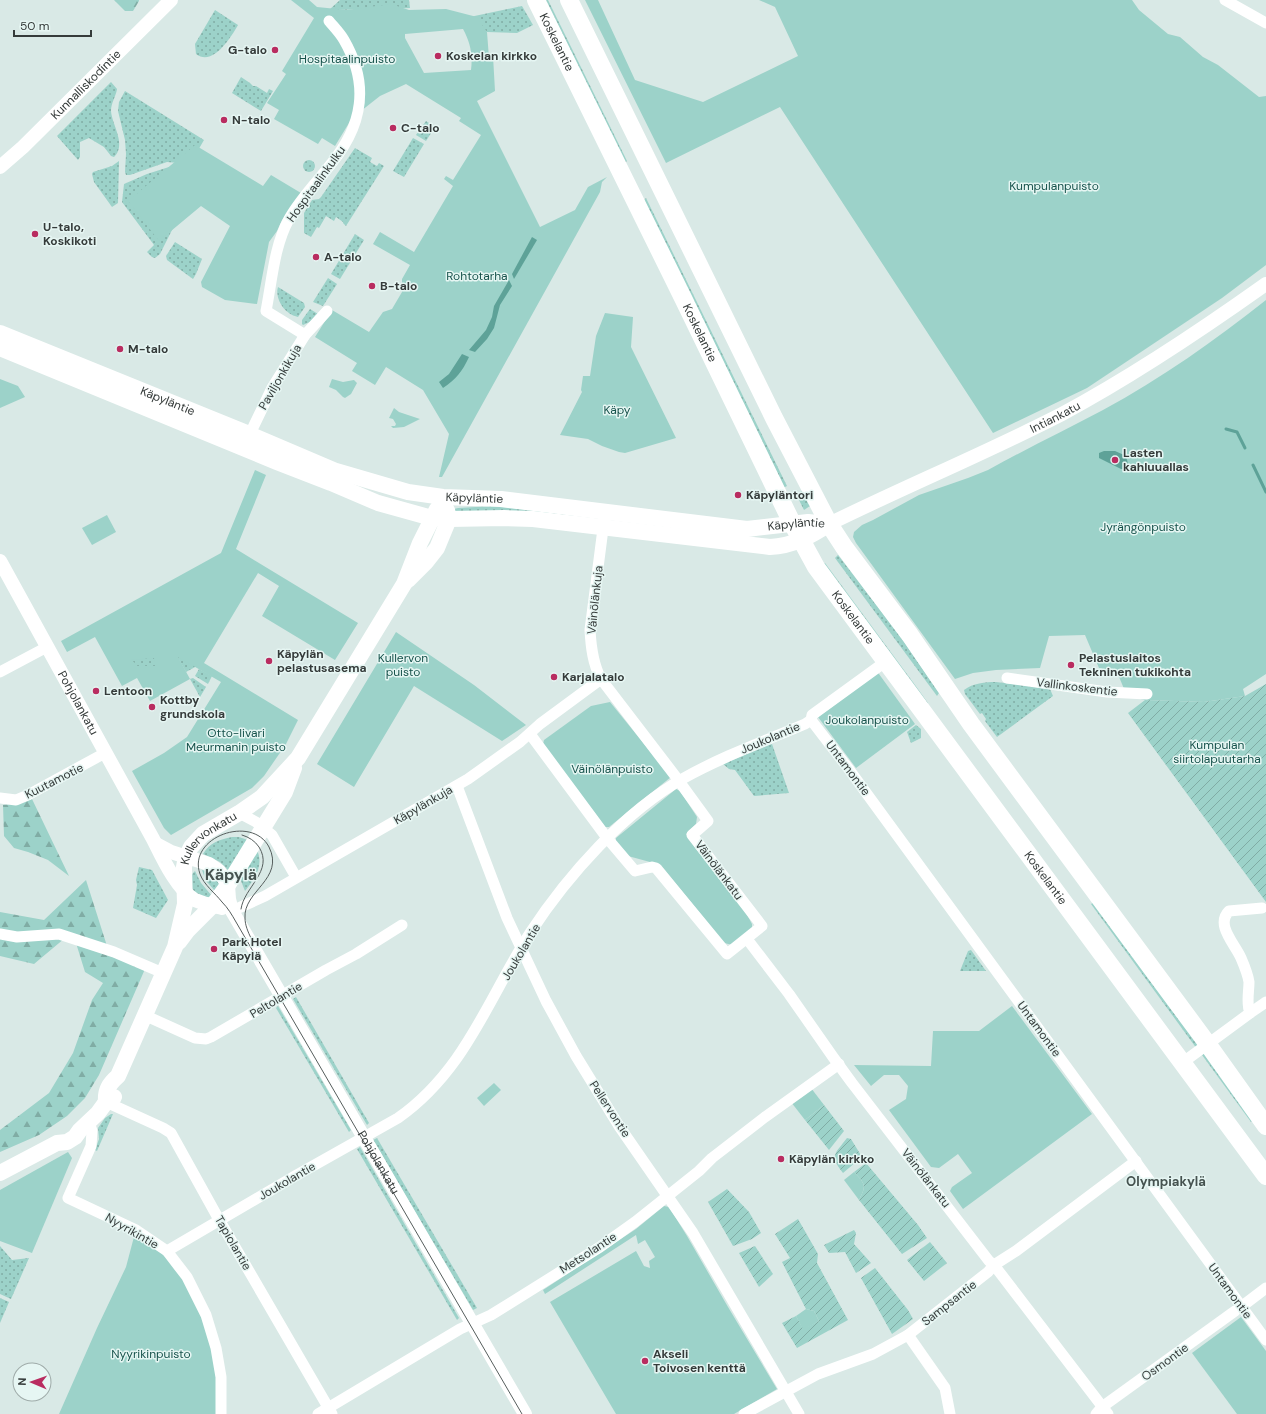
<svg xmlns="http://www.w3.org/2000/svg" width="1266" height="1414" font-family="'DM Sans',sans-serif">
<defs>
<pattern id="grass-dots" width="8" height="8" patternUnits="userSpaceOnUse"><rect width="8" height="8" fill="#9cd2c9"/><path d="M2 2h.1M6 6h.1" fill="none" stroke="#80aca4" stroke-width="1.8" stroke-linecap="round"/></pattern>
<pattern id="forest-firs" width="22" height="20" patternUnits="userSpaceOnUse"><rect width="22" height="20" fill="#9cd2c9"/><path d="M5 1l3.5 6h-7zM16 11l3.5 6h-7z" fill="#80aca4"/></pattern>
<pattern id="garden-furrows" width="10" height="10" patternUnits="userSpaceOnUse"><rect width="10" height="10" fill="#9cd2c9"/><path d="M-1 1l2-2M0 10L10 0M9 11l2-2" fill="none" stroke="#80aca4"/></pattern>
</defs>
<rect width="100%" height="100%" fill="#d9e9e6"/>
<g fill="url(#grass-dots)">
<polygon points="340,0 409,0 410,8 390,9 329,10"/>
<polygon points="544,0 548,0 627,161 623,164"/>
<polygon points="522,6 533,25 517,33 487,32 465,18"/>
<path d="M215,10L238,25C231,37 213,67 196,54L195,44Z"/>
<polygon points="241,77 250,83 253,86 256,86 267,93 269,89 273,91 261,111 232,93"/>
<path d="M111,82L117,89C116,96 111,103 111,111C112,125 127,145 114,157L111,156L104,147L89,138L80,142V157L78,160L57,136Z"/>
<polygon points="125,91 204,140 190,164 167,162 130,175 126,175 125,172 126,154 125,140 118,111 119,102"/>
<polygon points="426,121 435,127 426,141 416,135"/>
<polygon points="413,138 424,144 404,177 393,171"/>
<polygon points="355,148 372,158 370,162 377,166 379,163 384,166 346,226 343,223 343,222 336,217 334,221 326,216 319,228 317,227 311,237 304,233 304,213 312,200 319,199 321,197"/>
<circle cx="309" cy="166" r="6"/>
<polygon points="119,161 118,203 112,207 94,182 92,174 93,172 112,166"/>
<polygon points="169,167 181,212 160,254 155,258 152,257 147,252 154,245 122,202 124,184 147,174"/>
<polygon points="646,198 787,486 783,488 644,200"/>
<polygon points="355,234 364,240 340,279 331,274"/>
<polygon points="175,242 202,259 196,274 193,279 167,260 166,256"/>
<polygon points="328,278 337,284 323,306 313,302"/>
<path d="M278,287L304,303L305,307L298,317C295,316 291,315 289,313C281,308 275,295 278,287Z"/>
<polygon points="310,309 318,314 312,321 303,325 302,324 302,320"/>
<polygon points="804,490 810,506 804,510 796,494"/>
<polygon points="493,506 587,516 453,513 454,509 458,508"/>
<polygon points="838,555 898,633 939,693 937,696 835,558"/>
<polygon points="825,563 915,685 928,703 928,704 822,565"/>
<polygon points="115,635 155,658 155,666 135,666 130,660"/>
<polygon points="161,650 174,651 197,666 186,672 177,656 160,666"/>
<polygon points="199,669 212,676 208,684 195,676"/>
<polygon points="193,678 206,687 200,697 190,679"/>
<path d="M996,682L1050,689L1053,696L997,737L985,721L986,719L982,713L980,714L965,694L964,690C973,683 985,682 996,682Z"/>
<polygon points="916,725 921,729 921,738 911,743 907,732"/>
<polygon points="772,744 789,793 754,796 735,770 729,769 723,764"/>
<path d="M232,837H239L248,840L229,871L220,862L203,854C210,842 219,840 232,837Z"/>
<path d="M257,850C264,866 255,878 245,891L241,881L242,877Z"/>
<polygon points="139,867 152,870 168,900 156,918 133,908 137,885 136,880"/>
<polygon points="202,870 213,873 219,884 216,892 206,881"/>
<path d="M195,871L201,883L212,896C196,904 181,883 195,871Z"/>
<polygon points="1096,901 1202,1045 1197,1049 1091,904"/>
<polygon points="971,950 986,971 960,971 968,951"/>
<polygon points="296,997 369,1123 367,1125 293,999"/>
<polygon points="278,1006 351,1130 349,1132 276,1008"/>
<polygon points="1206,1051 1256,1118 1251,1122 1202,1055"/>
<polygon points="111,1114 113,1114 97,1151 95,1150 99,1139 98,1128 105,1118"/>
<polygon points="377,1138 477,1308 473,1310 373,1140"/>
<polygon points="360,1147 459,1318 457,1320 357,1149"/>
<polygon points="0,1246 12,1260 29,1258 11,1299 0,1294"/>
<polygon points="0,1298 9,1302 0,1323"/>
</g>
<g fill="url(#forest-firs)">
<polygon points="114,0 139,0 139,1 133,11 125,11"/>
<polygon points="32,799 69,876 48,860 28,852 14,848 4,836 3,805 19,803"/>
<polygon points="86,880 107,946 71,933 34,964 0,956 0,912 44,920"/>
<polygon points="76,943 145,969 99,1075 85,1098 67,1116 39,1135 0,1152 0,1130 49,1093 73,1053 92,1000 103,983 85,972"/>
</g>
<g fill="#9cd2c9" fill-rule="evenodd">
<path d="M291,0H309L317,7L347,10L391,4L409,10L446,9L477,17L487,32L489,58L493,56L495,91L477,101L540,227L575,210L588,187L607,177L602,182L600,192L442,477H439L449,434L423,390L386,367L375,385L352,371L357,363L315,337L332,310L369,332L383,312L392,309L402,292V279L410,265L373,244L380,232L414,252L453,186L444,179L446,176L453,180L481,135L459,121L461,118L406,84L380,96L352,118L335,146L322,138L318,144L274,119L279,110L267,103L286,74L282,71L314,18ZM463,29C470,42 473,54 471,70L424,73L405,38V34Z"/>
<polygon points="585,0 598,0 635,80 703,102 798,56 775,7 759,0 1132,0 1139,10 1168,34 1180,37 1203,57 1218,65 1259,97 1266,96 1266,265 1222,298 1087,388 993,433 780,107 666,163"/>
<polygon points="195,145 263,186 271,175 301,193 282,220 277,231 269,242 257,304 225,300 202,287 201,282 230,226 201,206 159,241 128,201"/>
<path d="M1266,300V674L1243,689L1245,696L1204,702L1145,700L1127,696L1117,672L1099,668L1085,635L1049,636L1040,668L996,670L973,673L955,679L856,543L853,537L854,532L862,525L873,520L919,495L968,478L988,470C1026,449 1065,430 1103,410C1161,379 1215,340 1266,300Z"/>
<polygon points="605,313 633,317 631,347 676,438 625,453 619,452 602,446 588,439 560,435 582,392 581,390 583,376 590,376 596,336"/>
<polygon points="0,379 18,386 25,397 0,408"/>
<polygon points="332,379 343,382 354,380 357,383 351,394 345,398 343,397 336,390 329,387"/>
<polygon points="394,408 399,412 420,419 404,427 393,428 391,426 395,426 396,424 393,419 389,418"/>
<path d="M255,470L266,475L236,549L358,623L335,660L262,616L279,586L258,573L204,663L298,720L286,744L264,776L252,788L171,835L164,828L132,771L164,753L187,737L221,682L178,657L190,679L150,701L137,678L122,686L95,637L67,652L61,641L221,553ZM154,658L155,666H136L135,663L131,660Z"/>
<polygon points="107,515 116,532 92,545 82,528"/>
<polygon points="396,632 474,685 526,725 502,741 414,686 354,787 317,764"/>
<polygon points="878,673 879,674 915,724 856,768 818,717"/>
<polygon points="610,702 671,777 609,827 605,827 543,744 544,740 591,706"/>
<polygon points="676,789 680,791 697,817 696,824 686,834 746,913 752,924 752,929 733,945 724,943 661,865 628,856 616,842 616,838"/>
<polygon points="1012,1006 1092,1114 963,1209 950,1191 952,1187 972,1173 958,1154 939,1168 931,1167 889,1110 906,1099 908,1086 899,1075 884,1075 871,1086 854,1065 931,1066 933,1031 979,1031"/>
<polygon points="494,1083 501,1090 484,1106 477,1098"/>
<polygon points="811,1088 824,1105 805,1120 791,1102"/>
<polygon points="68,1152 72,1158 32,1253 0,1241 0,1190"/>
<path d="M854,1172C865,1184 867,1185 859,1200L844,1180Z"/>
<polygon points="664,1206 669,1207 687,1236 728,1307 777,1389 734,1414 616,1414 550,1302 636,1251 644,1266 650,1268 649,1261 655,1257 645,1240 638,1244 636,1235 545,1294 543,1290 636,1229"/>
<path d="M135,1233C144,1240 157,1246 165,1255C195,1288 212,1333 216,1377C217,1389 217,1402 217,1414H59L97,1328L126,1267Z"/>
<polygon points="806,1309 814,1311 819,1321 803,1330 796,1316"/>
<polygon points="1241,1317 1266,1351 1266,1414 1237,1414 1192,1353"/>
</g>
<g fill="url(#garden-furrows)">
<polygon points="1266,684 1266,902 1128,713 1145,700 1204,702 1245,696"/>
<polygon points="824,1105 844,1131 829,1150 805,1120"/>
<path d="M847,1138L851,1139L862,1157L843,1173C829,1155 835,1154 847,1138Z"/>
<path d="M866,1163L918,1225L927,1238L902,1254L859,1200C867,1185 865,1184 854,1172Z"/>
<polygon points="727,1189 749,1212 761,1233 752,1239 733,1246 708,1202"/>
<polygon points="798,1219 818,1254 817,1263 848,1320 797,1348 782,1323 796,1316 803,1329 819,1321 814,1311 806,1309 782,1262 790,1258 775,1234"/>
<polygon points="854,1230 856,1233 854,1244 871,1263 856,1273 845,1252 829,1253 824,1245"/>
<polygon points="930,1242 947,1263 924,1281 907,1260"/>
<polygon points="755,1246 773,1274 759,1287 739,1253"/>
<polygon points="875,1268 908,1310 913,1319 892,1334 861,1278"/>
</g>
<g fill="#5ea298">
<polygon points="532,237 537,240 514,279 512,274"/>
<polygon points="509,280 512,286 500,305 494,328 487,339 475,352 469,350 486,330 492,317 494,306"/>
<path d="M462,354L469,357C462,372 456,379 443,388L439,382L449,374Z"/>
<path d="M1104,451H1115L1124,455C1128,460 1129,464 1125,469H1121L1099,458V453Z"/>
</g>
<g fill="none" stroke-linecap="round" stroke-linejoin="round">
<g stroke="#5ea298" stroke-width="3">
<polyline points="1226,429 1237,432 1245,448"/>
<polyline points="1253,465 1266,492"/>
</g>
<g stroke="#fff" stroke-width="11">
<polyline points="1225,0 1266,23"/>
<path d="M305,335L266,311C272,281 274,246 289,219C300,199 317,182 331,164C363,125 370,85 344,40C340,33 334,27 329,21"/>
<polyline points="247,440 272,388 305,335 327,311"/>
<polyline points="0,672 47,647"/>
<polyline points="1007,678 1107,692 1147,694"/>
<polyline points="811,720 848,768 1266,1340"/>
<path d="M530,734L607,838L635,871L652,867L656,868L727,954L762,926L692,835L708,821L676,777L601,679C593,664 591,648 590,630L604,521"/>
<polyline points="457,786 507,918 546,1001 576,1056 619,1126 693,1233 799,1414"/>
<polyline points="0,798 16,800 28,795 105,753"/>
<polyline points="239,813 256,822 272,835 296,877"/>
<polyline points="232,911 265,896 468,779 520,742 540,724 601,679"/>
<polyline points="0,934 17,937 59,934 114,952 163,973"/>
<polyline points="747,939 789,994 833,1057 852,1083 989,1261 994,1265 1108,1414"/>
<polyline points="1250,1013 1266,1002"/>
<polyline points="144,1015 195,1038 206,1039 211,1037 326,970 356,954 402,925"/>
<path d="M1182,1063L1250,1013C1246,1004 1249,992 1249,982C1248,975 1244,965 1241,958C1235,944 1215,925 1229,911L1262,908"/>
<polyline points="106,1102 163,1128 171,1133 217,1216 332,1414"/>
<polyline points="89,1122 92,1131 91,1146 68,1198 136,1230 167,1251 187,1277 206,1315 216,1348 221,1377 221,1414"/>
<path d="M167,1251L295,1176L398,1118C465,1071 488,999 530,933C568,875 624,812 684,778C723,756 765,741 805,724L811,720L812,715L885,662"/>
<polyline points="1241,1307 1266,1288"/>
<polyline points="908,1335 945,1388 950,1414"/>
<polyline points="318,1414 460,1329 491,1315 600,1247 635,1222 699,1171 712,1158 765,1117 839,1064"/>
<polyline points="744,1414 818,1374 873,1354 908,1335 988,1272 994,1265 1016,1251 1136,1161"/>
<polyline points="1096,1414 1102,1407 1235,1311"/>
</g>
<g stroke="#fff" stroke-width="14">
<path id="s1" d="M0,167L23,147L171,0"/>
<path id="s2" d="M829,524C906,486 986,453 1062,414C1133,376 1200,331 1266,284"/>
<path id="s3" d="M0,561L153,839C162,857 177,890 195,900C204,904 214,906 222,908"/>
<path id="s4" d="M156,844L171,852L209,864L219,871L228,885L229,899L232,911L525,1414"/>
</g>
<g stroke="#fff" stroke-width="16">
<path id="s5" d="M0,333L249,434L336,471L408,492L443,497L501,499L747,529L808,522L829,524"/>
<path d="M0,348L277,462L331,483L378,503L432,518L449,519L504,518L533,519L770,547C793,546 811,536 829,524"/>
<polyline points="408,580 426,562 437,548 449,519 447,510"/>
<polyline points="179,942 188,930 213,905 228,885 285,792 294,768"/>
<path id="s6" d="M106,1102C105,1090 109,1084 118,1076L175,947L185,904L184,867L186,857L191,847L203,834L239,813L262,797L298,758L404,584L420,543L437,509"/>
<polyline points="0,1173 57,1143 67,1142 75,1137 80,1130 98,1113 106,1102 114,1097"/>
</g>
<g stroke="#fff" stroke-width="18">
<path id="s7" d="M536,0L683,298L792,523L816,567L1266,1176"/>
<polyline points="569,0 774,418 829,524 844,547 910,635 971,724 1204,1039 1266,1126"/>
</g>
<g stroke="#565e5d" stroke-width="1">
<path d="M241,909C244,887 274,871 259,847C255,841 249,837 242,835"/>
<path d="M251,938C248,932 245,925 245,918C243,891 285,879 269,847C252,814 187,837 200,874C204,885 215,893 222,902C228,908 232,915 236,922L522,1414"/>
</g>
</g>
<g fill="#b92c60" stroke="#e6f6f3" stroke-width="1.5">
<circle cx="275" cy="50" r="4"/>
<circle cx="438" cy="56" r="4"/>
<circle cx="224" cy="120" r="4"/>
<circle cx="393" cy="128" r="4"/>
<circle cx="35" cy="234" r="4"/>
<circle cx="316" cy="257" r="4"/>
<circle cx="372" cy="286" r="4"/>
<circle cx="120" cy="349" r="4"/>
<circle cx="1115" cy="460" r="4"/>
<circle cx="738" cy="495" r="4"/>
<circle cx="269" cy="661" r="4"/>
<circle cx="1071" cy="665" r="4"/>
<circle cx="554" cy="677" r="4"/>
<circle cx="96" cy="691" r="4"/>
<circle cx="152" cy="707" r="4"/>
<circle cx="214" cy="949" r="4"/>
<circle cx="781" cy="1159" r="4"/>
<circle cx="645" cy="1361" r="4"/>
</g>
<g text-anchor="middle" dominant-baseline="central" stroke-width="3" stroke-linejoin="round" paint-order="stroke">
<g font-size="12" fill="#353b3a" stroke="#e6f6f3">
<text stroke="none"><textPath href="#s7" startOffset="47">Koskelantie</textPath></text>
<text stroke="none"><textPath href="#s1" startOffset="119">Kunnalliskodintie</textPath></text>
<text transform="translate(316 184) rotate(-54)">Hospitaalinkulku</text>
<text stroke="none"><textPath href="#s7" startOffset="371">Koskelantie</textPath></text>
<text transform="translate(280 377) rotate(-60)">Paviljonkikuja</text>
<text stroke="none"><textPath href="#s5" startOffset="181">Käpyläntie</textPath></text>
<text stroke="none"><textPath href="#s2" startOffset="250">Intiankatu</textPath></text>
<text stroke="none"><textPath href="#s5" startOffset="505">Käpyläntie</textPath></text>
<text stroke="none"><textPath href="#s5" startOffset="829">Käpyläntie</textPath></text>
<text transform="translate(595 600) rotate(-84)">Väinölänkuja</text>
<text stroke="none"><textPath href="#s7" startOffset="695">Koskelantie</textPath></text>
<text transform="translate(1077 687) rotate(7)">Vallinkoskentie</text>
<text stroke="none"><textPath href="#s3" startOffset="162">Pohjolankatu</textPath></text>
<text transform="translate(770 738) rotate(-23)">Joukolantie</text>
<text transform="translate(848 768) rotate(53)">Untamontie</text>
<text transform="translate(54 781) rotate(-27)">Kuutamotie</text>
<text transform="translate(423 805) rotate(-30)">Käpylänkuja</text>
<text stroke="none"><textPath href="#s6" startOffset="292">Kullervonkatu</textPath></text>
<text transform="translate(719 870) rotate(53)">Väinölänkatu</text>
<text stroke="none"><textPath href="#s7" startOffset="1019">Koskelantie</textPath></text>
<text transform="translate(521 952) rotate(-59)">Joukolantie</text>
<text transform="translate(276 1000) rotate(-31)">Peltolantie</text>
<text transform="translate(1039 1029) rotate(54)">Untamontie</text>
<text transform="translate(610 1109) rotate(57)">Pellervontie</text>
<text stroke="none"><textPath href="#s4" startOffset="403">Pohjolankatu</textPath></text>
<text transform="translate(926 1178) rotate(52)">Väinölänkatu</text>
<text transform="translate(287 1181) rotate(-30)">Joukolantie</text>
<text transform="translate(132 1231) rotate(30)">Nyyrikintie</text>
<text transform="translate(233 1243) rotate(60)">Tapiolantie</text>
<text transform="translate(588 1253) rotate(-33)">Metsolantie</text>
<text transform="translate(1230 1291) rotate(54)">Untamontie</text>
<text transform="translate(949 1303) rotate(-38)">Sampsantie</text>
<text transform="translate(1165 1362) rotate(-36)">Osmontie</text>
</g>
<g font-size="12" font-weight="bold" fill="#353b3a" stroke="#e6f6f3" text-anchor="start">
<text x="267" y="50" text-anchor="end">G-talo</text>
<text x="446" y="56">Koskelan kirkko</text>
<text x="232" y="120">N-talo</text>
<text x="401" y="128">C-talo</text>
<text x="43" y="227">U-talo,<tspan x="43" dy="14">Koskikoti</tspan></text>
<text x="324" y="257">A-talo</text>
<text x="380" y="286">B-talo</text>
<text x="128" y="349">M-talo</text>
<text x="1123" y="453">Lasten<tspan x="1123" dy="14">kahluuallas</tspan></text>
<text x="746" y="495">Käpyläntori</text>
<text x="277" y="654">Käpylän<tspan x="277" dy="14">pelastusasema</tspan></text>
<text x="1079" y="658">Pelastuslaitos<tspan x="1079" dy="14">Tekninen tukikohta</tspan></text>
<text x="562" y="677">Karjalatalo</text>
<text x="104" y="691">Lentoon</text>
<text x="160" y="700">Kottby<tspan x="160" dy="14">grundskola</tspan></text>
<text x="222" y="942">Park Hotel<tspan x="222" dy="14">Käpylä</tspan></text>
<text x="789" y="1159">Käpylän kirkko</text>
<text x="653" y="1354">Akseli<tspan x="653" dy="14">Toivosen kenttä</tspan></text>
</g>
<g font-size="12" fill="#16524b" stroke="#e6f6f3">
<text x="347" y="59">Hospitaalinpuisto</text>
<text x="1054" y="186">Kumpulanpuisto</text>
<text x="477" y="276">Rohtotarha</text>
<text x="617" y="410">Käpy</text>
<text x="1143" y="527">Jyrängönpuisto</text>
<text x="403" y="658">Kullervon<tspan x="403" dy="14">puisto</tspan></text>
<text x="867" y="720">Joukolanpuisto</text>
<text x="236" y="733">Otto-Iivari<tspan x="236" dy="14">Meurmanin puisto</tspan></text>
<text x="1217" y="745">Kumpulan<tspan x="1217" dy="14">siirtolapuutarha</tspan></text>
<text x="612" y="769">Väinölänpuisto</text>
<text x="151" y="1354">Nyyrikinpuisto</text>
</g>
<g font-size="13" font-weight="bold" fill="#465350" stroke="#e6f6f3">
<text x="1166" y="1181">Olympiakylä</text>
</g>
<g font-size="16" font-weight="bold" fill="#465350" stroke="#e6f6f3">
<text x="231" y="874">Käpylä</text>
</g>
</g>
<g transform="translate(32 1382) rotate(272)"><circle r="19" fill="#e6f6f3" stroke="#9faba9"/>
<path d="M0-3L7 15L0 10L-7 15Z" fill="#b92c60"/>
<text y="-6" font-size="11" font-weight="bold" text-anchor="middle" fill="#353b3a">N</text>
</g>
<path d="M14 30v6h77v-6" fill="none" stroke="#353b3a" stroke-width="2"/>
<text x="20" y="30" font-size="12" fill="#353b3a" stroke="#e6f6f3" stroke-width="3" paint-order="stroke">50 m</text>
</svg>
